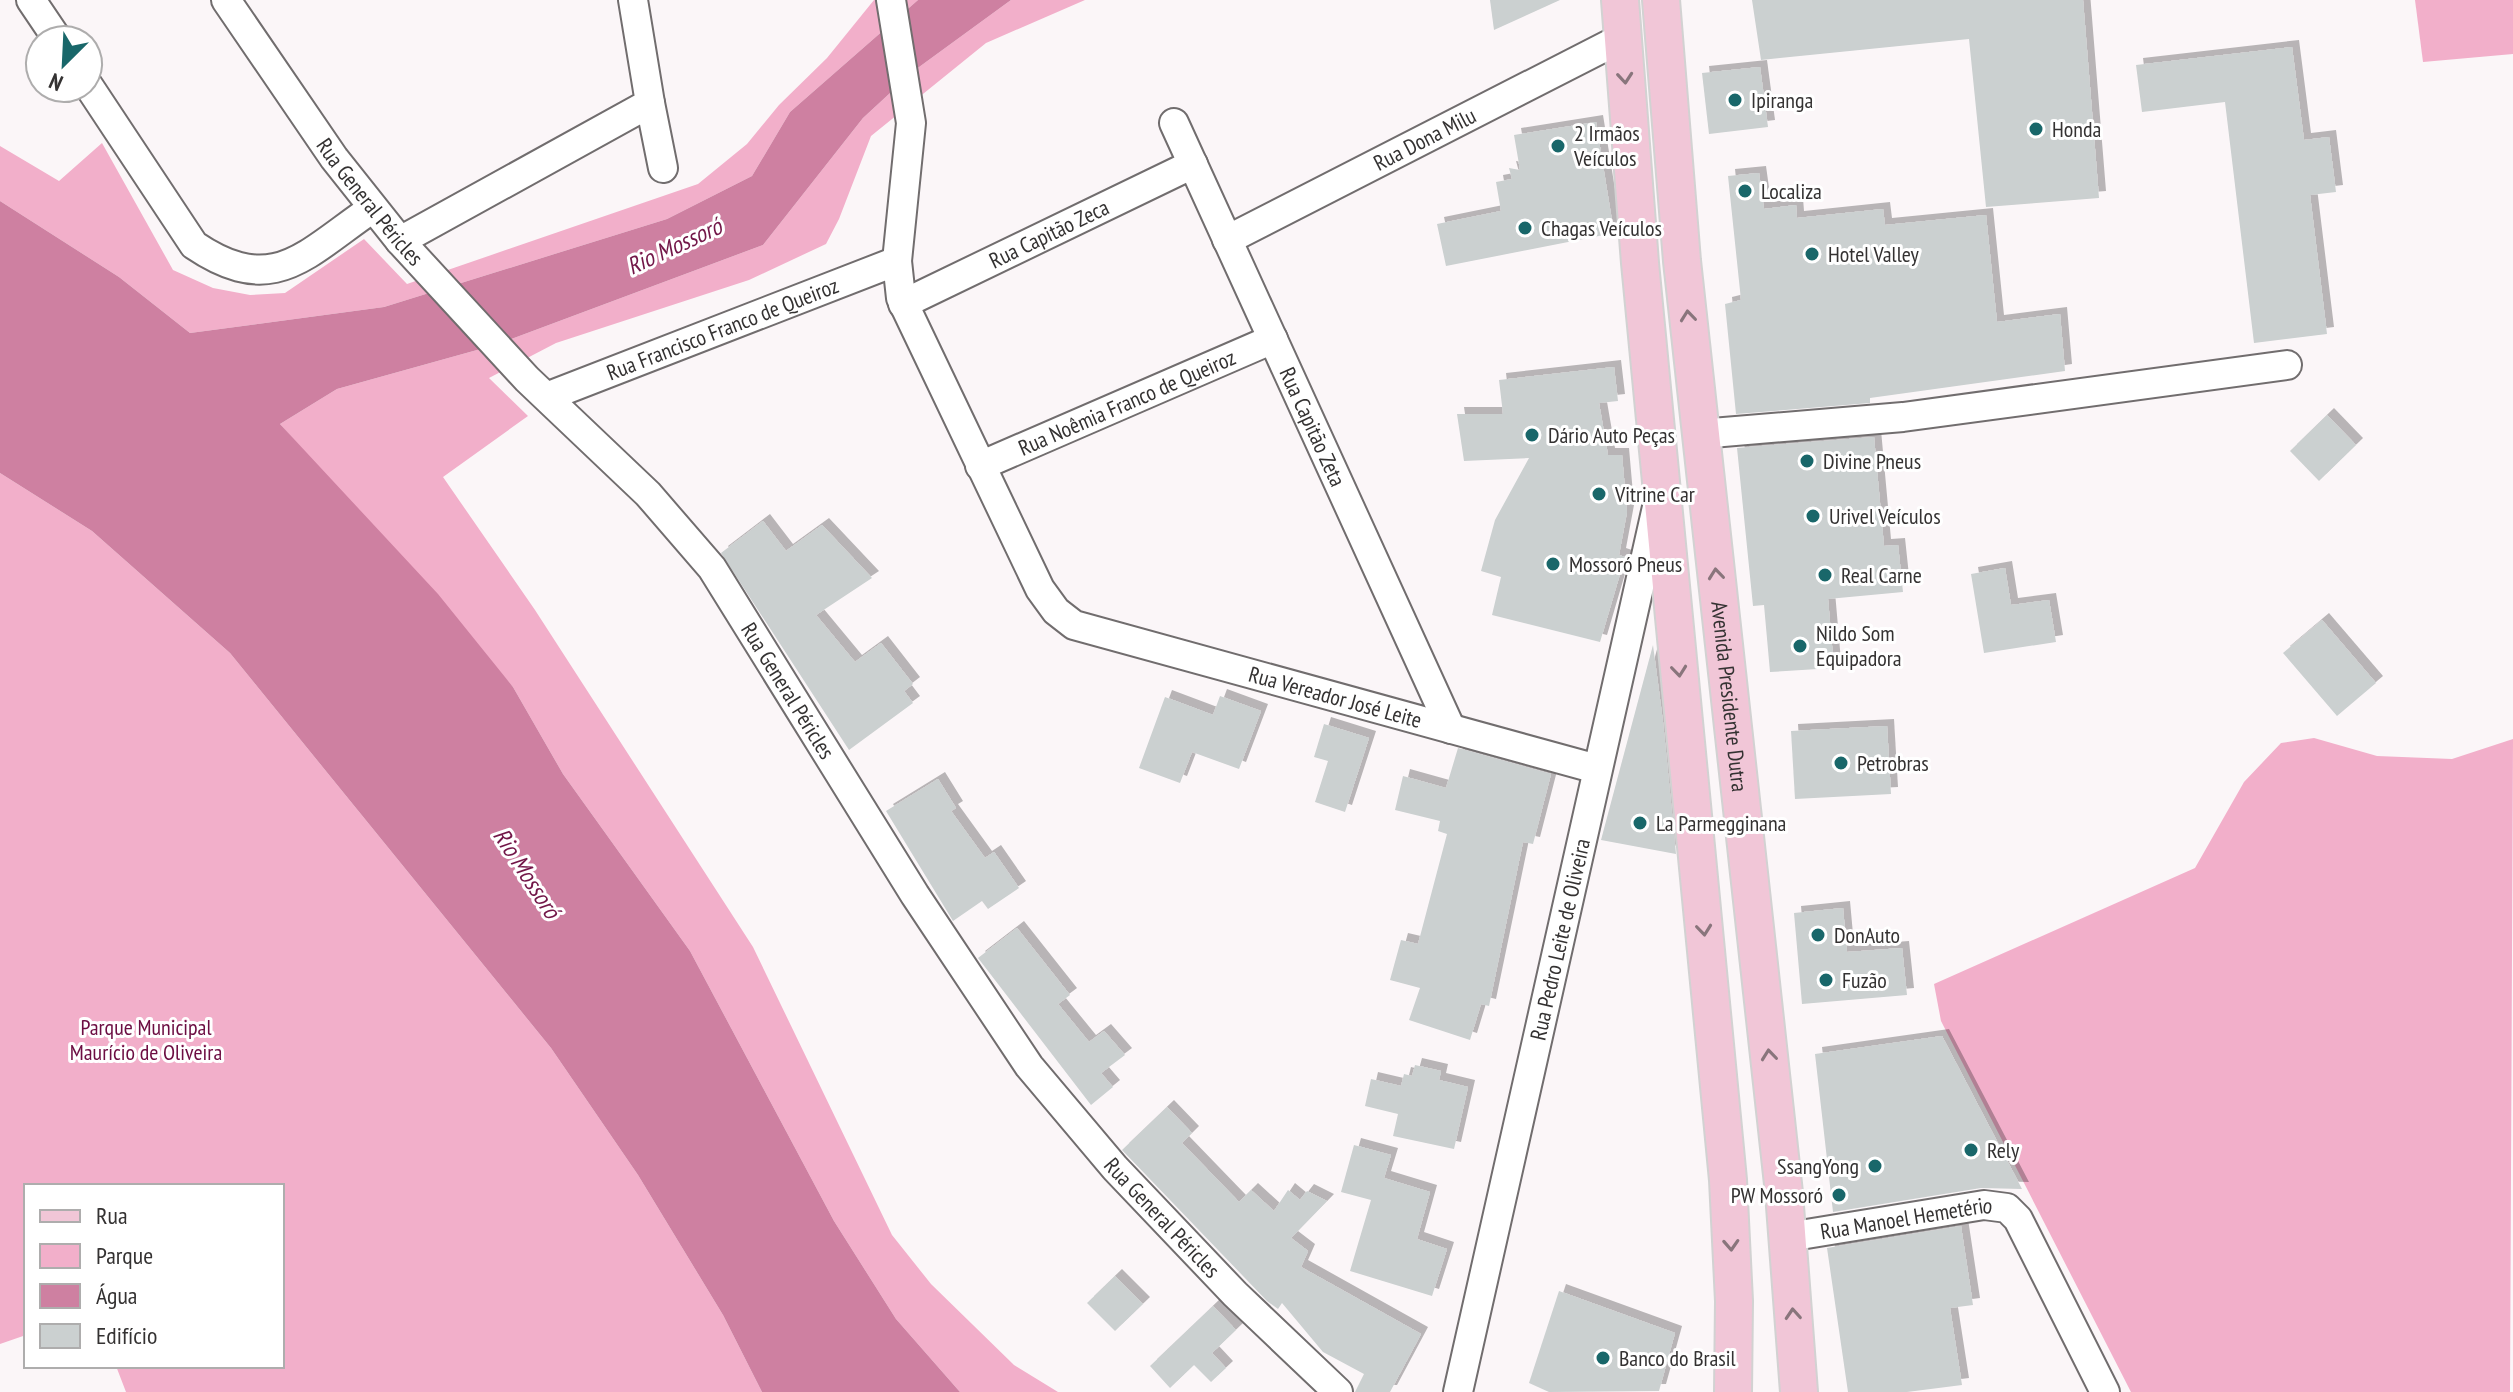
<svg xmlns="http://www.w3.org/2000/svg" width="2513" height="1392" font-family="'PT Sans Narrow',sans-serif">
<defs>
<filter id="shadow"><feDropShadow dx="7" dy="-7" stdDeviation="0" flood-color="#0004"/></filter>
</defs>
<rect width="100%" height="100%" fill="#fbf6f8"/>
<g fill="#f2afca">
<polygon points="874,0 918,0 790,112 752,176 667,219 384,307 190,333 119,277 0,201 0,146 59,181 102,143 173,270 213,288 250,295 285,293 364,239 407,284 698,184 747,144 779,105 827,58"/>
<polygon points="1011,0 1085,0 986,43 871,136 839,219 826,244 749,280 556,343 489,378 528,416 443,477 535,610 753,947 892,1235 931,1284 1014,1365 1058,1392 960,1392 896,1319 834,1221 690,951 563,774 513,687 280,424 337,389 495,345 763,245 863,118 915,70"/>
<polygon points="2415,0 2513,0 2513,54 2423,62"/>
<polygon points="0,473 92,531 230,653 551,1048 638,1175 723,1315 762,1392 126,1392 116,1366 282,1366 282,1186 26,1186 26,1335 0,1344"/>
<polygon points="2314,738 2377,756 2452,759 2513,739 2510,1392 2131,1392 1941,1021 1934,984 2195,868 2244,782 2281,743"/>
</g>
<polygon fill="#ce80a1" points="918,0 1011,0 915,70 863,118 763,245 495,345 337,389 280,424 438,594 513,687 563,774 690,951 834,1221 896,1319 960,1392 762,1392 723,1315 638,1175 551,1048 230,653 92,531 0,473 0,201 119,277 190,333 384,307 667,219 752,176 790,112"/>
<g fill="#cbd0d0" filter="url(#shadow)">
<polygon points="1490,0 1560,0 1494,30"/>
<polygon points="1752,0 2083,0 2099,198 1986,207 1969,39 1761,60"/>
<polygon points="2292,47 2304,140 2329,137 2336,192 2310,195 2327,334 2254,343 2225,102 2142,112 2136,65"/>
<polygon points="1760,67 1768,127 1709,134 1702,73"/>
<polygon points="1596,122 1614,233 1446,266 1437,224 1501,211 1496,182 1512,179 1509,168 1520,170 1514,135"/>
<polygon points="1759,173 1764,209 1796,205 1797,218 1883,209 1885,225 1986,215 1997,322 2060,314 2065,371 1870,398 1870,403 1736,414 1725,304 1741,300 1728,176"/>
<polygon points="1614,367 1618,401 1599,403 1608,455 1622,455 1627,512 1619,555 1625,557 1600,642 1492,615 1501,577 1481,571 1495,520 1529,458 1464,461 1457,414 1503,414 1499,380"/>
<polygon points="2327,415 2356,445 2319,481 2290,451"/>
<polygon points="1874,437 1884,546 1898,545 1903,592 1828,599 1834,668 1770,672 1764,605 1753,606 1737,448"/>
<polygon points="763,521 786,551 822,525 872,578 816,615 855,662 881,643 913,684 904,691 913,703 849,750 721,553"/>
<polygon points="2005,568 2011,605 2049,600 2056,642 1984,653 1971,574"/>
<polygon points="2322,620 2376,683 2337,716 2283,653"/>
<polygon points="1653,645 1663,722 1676,854 1601,840"/>
<polygon points="1220,696 1261,711 1239,769 1192,752 1180,783 1139,768 1165,697 1213,715"/>
<polygon points="1324,724 1369,738 1345,812 1315,802 1328,761 1314,757"/>
<polygon points="1887,726 1891,794 1795,799 1791,731"/>
<polygon points="1458,748 1551,774 1533,844 1523,842 1489,1006 1481,1004 1470,1040 1409,1020 1420,988 1390,980 1401,940 1418,944 1447,834 1438,831 1440,821 1395,810 1403,776 1446,788"/>
<polygon points="938,779 956,808 951,811 985,858 994,852 1019,888 988,909 982,901 953,921 886,811"/>
<polygon points="1843,908 1847,952 1902,948 1907,995 1802,1004 1794,913"/>
<polygon points="1017,928 1070,995 1058,1004 1089,1042 1104,1031 1125,1055 1101,1073 1113,1087 1091,1105 978,958"/>
<polygon points="1942,1036 2022,1189 1981,1188 1833,1212 1815,1054"/>
<polygon points="1415,1065 1441,1071 1439,1080 1468,1087 1454,1149 1393,1136 1398,1114 1365,1106 1371,1079 1401,1086 1404,1074 1412,1076"/>
<polygon points="1167,1107 1192,1133 1182,1143 1239,1202 1251,1190 1274,1211 1288,1190 1300,1200 1307,1191 1327,1201 1291,1238 1308,1251 1301,1267 1421,1334 1390,1392 1355,1392 1364,1374 1323,1352 1282,1303 1278,1309 1267,1301 1122,1150"/>
<polygon points="1354,1145 1391,1155 1384,1178 1430,1192 1417,1239 1447,1249 1432,1296 1350,1271 1371,1200 1341,1192"/>
<polygon points="1961,1226 1973,1305 1950,1308 1962,1385 1907,1392 1848,1392 1827,1248"/>
<polygon points="1115,1276 1143,1304 1115,1331 1087,1303"/>
<polygon points="1559,1291 1675,1333 1659,1391 1549,1392 1529,1383"/>
<polygon points="1213,1306 1236,1330 1212,1353 1226,1368 1211,1382 1194,1365 1170,1388 1150,1366"/>
</g>
<g fill="none" stroke-linecap="round" stroke-linejoin="round">
<g stroke="#716d6e" stroke-width="32">
<g id="minor">
<polyline points="31,0 58,40"/>
<path id="s1" d="M226,0L334,158L400,241L527,379L648,494L712,568L915,895L1029,1066L1115,1168L1235,1294L1338,1392"/>
<path id="s2" d="M891,0L911,123L897,261L901,298L1040,589L1056,611L1074,625L1597,769"/>
<path d="M88,85L194,245C274,299 305,254 373,208"/>
<polyline points="650,103 663,168"/>
<path id="s3" d="M1174,123L1451,729"/>
<path id="s4" d="M1227,240L1622,38"/>
<polyline points="400,241 650,103 633,0"/>
<path id="s5" d="M903,304L1193,164"/>
<path id="s6" d="M549,396L897,261"/>
<polyline points="1700,434 1903,417 2287,365"/>
<path id="s7" d="M980,466L1273,339"/>
<path id="s8" d="M1788,1237L1984,1205L2007,1208L2018,1219L2105,1392"/>
<path id="s9" d="M1458,1392L1657,507"/>
</g>
</g>
<g stroke="#d2d2d2" stroke-width="40">
<g id="major">
<polyline points="1620,0 1640,263 1728,1180 1734,1301 1733,1392"/>
<path id="s10" d="M1661,0L1682,261L1784,1193L1799,1392"/>
</g>
</g>
<use href="#minor" stroke="#fff" stroke-width="28"/>
<use href="#major" stroke="#f1c6d7" stroke-width="36"/>
</g>
<defs><path id="oneway-chevron" d="M-2-3.5L2.5 0L-2 3.5" fill="none" stroke-width="1.6" stroke-linecap="round" stroke-linejoin="round" transform="scale(2)"/></defs>
<g stroke="#89757c">
<use href="#oneway-chevron" transform="translate(1625 78) rotate(85)"/>
<use href="#oneway-chevron" transform="translate(1688 316) rotate(-96)"/>
<use href="#oneway-chevron" transform="translate(1716 574) rotate(-96)"/>
<use href="#oneway-chevron" transform="translate(1679 671) rotate(84)"/>
<use href="#oneway-chevron" transform="translate(1704 930) rotate(84)"/>
<use href="#oneway-chevron" transform="translate(1769 1055) rotate(-96)"/>
<use href="#oneway-chevron" transform="translate(1731 1245) rotate(87)"/>
<use href="#oneway-chevron" transform="translate(1793 1314) rotate(-94)"/>
</g>
<g fill="#19676a" stroke="#fff" stroke-width="3">
<circle cx="1735" cy="100" r="8"/>
<circle cx="2036" cy="129" r="8"/>
<circle cx="1558" cy="146" r="8"/>
<circle cx="1745" cy="191" r="8"/>
<circle cx="1525" cy="228" r="8"/>
<circle cx="1812" cy="254" r="8"/>
<circle cx="1532" cy="435" r="8"/>
<circle cx="1807" cy="461" r="8"/>
<circle cx="1599" cy="494" r="8"/>
<circle cx="1813" cy="516" r="8"/>
<circle cx="1553" cy="564" r="8"/>
<circle cx="1825" cy="575" r="8"/>
<circle cx="1800" cy="646" r="8"/>
<circle cx="1841" cy="763" r="8"/>
<circle cx="1640" cy="823" r="8"/>
<circle cx="1818" cy="935" r="8"/>
<circle cx="1826" cy="980" r="8"/>
<circle cx="1971" cy="1150" r="8"/>
<circle cx="1875" cy="1166" r="8"/>
<circle cx="1839" cy="1195" r="8"/>
<circle cx="1603" cy="1358" r="8"/>
</g>
<g text-anchor="middle" dominant-baseline="central" stroke-width="6" stroke-linejoin="round" paint-order="stroke">
<g font-size="22" fill="#343232" stroke="#fff" text-anchor="start">
<text x="1751" y="100">Ipiranga</text>
<text x="2052" y="129">Honda</text>
<text x="1574" y="133">2 Irmãos<tspan x="1574" dy="25">Veículos</tspan></text>
<text x="1761" y="191">Localiza</text>
<text x="1541" y="228">Chagas Veículos</text>
<text x="1828" y="254">Hotel Valley</text>
<text x="1548" y="435">Dário Auto Peças</text>
<text x="1823" y="461">Divine Pneus</text>
<text x="1615" y="494">Vitrine Car</text>
<text x="1829" y="516">Urivel Veículos</text>
<text x="1569" y="564">Mossoró Pneus</text>
<text x="1841" y="575">Real Carne</text>
<text x="1816" y="633">Nildo Som<tspan x="1816" dy="25">Equipadora</tspan></text>
<text x="1857" y="763">Petrobras</text>
<text x="1656" y="823">La Parmegginana</text>
<text x="1834" y="935">DonAuto</text>
<text x="1842" y="980">Fuzão</text>
<text x="1987" y="1150">Rely</text>
<text x="1859" y="1166" text-anchor="end">SsangYong</text>
<text x="1823" y="1195" text-anchor="end">PW Mossoró</text>
<text x="1619" y="1358">Banco do Brasil</text>
</g>
<g font-size="22" fill="#343232" stroke="#fff">
<text stroke="none"><textPath href="#s4" startOffset="222">Rua Dona Milu</textPath></text>
<text stroke="none"><textPath href="#s1" startOffset="248">Rua General Péricles</textPath></text>
<text stroke="none"><textPath href="#s5" startOffset="162">Rua Capitão Zeca</textPath></text>
<text stroke="none"><textPath href="#s6" startOffset="186">Rua Francisco Franco de Queiroz</textPath></text>
<text stroke="none"><textPath href="#s7" startOffset="160">Rua Noêmia Franco de Queiroz</textPath></text>
<text stroke="none"><textPath href="#s3" startOffset="334">Rua Capitão Zeta</textPath></text>
<text stroke="none"><textPath href="#s1" startOffset="894">Rua General Péricles</textPath></text>
<text stroke="none"><textPath href="#s10" startOffset="700">Avenida Presidente Dutra</textPath></text>
<text stroke="none"><textPath href="#s2" startOffset="944">Rua Vereador José Leite</textPath></text>
<text stroke="none"><textPath href="#s9" startOffset="464">Rua Pedro Leite de Oliveira</textPath></text>
<text stroke="none"><textPath href="#s1" startOffset="1542">Rua General Péricles</textPath></text>
<text stroke="none"><textPath href="#s8" startOffset="120">Rua Manoel Hemetério</textPath></text>
</g>
<g font-size="22" fill="#6c0d42" stroke="#fff">
<text x="146" y="1027">Parque Municipal<tspan x="146" dy="25">Maurício de Oliveira</tspan></text>
</g>
<g font-size="24" font-style="italic" fill="#721648" stroke="#fff">
<text transform="translate(674 246) rotate(-25)">Rio Mossoró</text>
<text transform="translate(527 873) rotate(57)">Rio Mossoró</text>
</g>
</g>
<rect x="24" y="1184" width="260" height="184" fill="#ffffff" stroke="#aeadad" stroke-width="2"/>
<rect x="40" y="1210" width="40" height="12" fill="#f1c6d7" stroke="#aeadad" stroke-width="2"/>
<text x="96" y="1224" font-size="24" fill="#343232">Rua</text>
<rect x="40" y="1244" width="40" height="24" fill="#f2afca" stroke="#aeadad" stroke-width="2"/>
<text x="96" y="1264" font-size="24" fill="#343232">Parque</text>
<rect x="40" y="1284" width="40" height="24" fill="#ce80a1" stroke="#aeadad" stroke-width="2"/>
<text x="96" y="1304" font-size="24" fill="#343232">Água</text>
<rect x="40" y="1324" width="40" height="24" fill="#cbd0d0" stroke="#aeadad" stroke-width="2"/>
<text x="96" y="1344" font-size="24" fill="#343232">Edifício</text>
<g transform="translate(64 64) rotate(204)"><circle r="38" fill="#ffffff" stroke="#aeadad" stroke-width="2"/>
<path d="M0-6L14 30L0 20L-14 30Z" fill="#19676a"/>
<text y="-12" font-size="22" font-weight="bold" text-anchor="middle" fill="#343232">N</text>
</g>
</svg>
